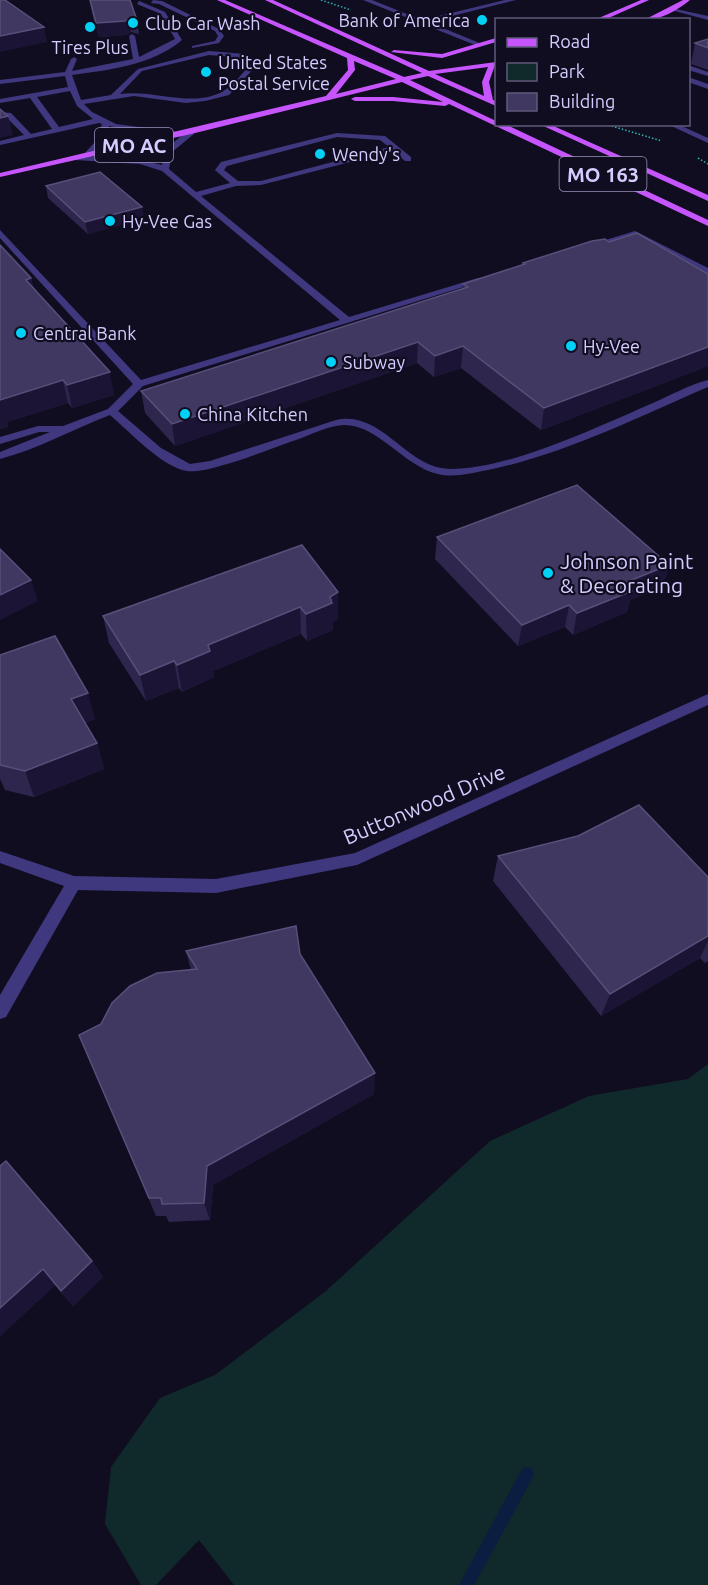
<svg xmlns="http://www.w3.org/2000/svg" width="708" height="1585" font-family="Ubuntu,sans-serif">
<rect width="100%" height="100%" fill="#110d21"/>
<polygon fill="#102a2b" points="708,1064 708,1585 234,1585 199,1540 156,1585 141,1585 105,1524 111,1467 160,1398 215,1375 326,1291 490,1141 589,1096 688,1079"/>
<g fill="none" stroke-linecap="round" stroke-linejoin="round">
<polygon fill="#0b1d41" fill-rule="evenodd" points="527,1467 532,1469 534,1474 532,1479 474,1585 459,1585 522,1469"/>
<g stroke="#2eb1b0" stroke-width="1.5" stroke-dasharray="1.5 2" stroke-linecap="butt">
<polyline points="321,0 351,10"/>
<polyline points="605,124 662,141"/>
<polyline points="698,158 708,164"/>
</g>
<g fill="#3f387f" fill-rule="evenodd">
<polygon points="153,0 162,1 219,29 224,36 219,43 192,48 192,46 215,41 218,36 215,31 159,4 151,3"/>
<polygon points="363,0 372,0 422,20 505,0 516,0 428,22 482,44 480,47"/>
<path d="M139,1L165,12L182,40C153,65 109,70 72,75L81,100L111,95L138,69L209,51L245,54L260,62L229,95L205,101L186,103L134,96L84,104L92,112L116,124L184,133L194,130V134L172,152L169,169L196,192L230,183L215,170L221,162L337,133L385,136L411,157V161H405L393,151L261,185L236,186L201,196L349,317L478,278L486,280L143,386L118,411L161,448L190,464L210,461L336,420C383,410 406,469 450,469C511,469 597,427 653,403C671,395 689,385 708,380V387C636,418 565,454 488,470C472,473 454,478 438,474C403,466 378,424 343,425C328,426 310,435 296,440C272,448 209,474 187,471C162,467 130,432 110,415C73,429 38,449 0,459V452L50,432H39L0,444V437L38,426H63L108,409L133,384L0,238V230L141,380L340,320L162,171L140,164L75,160V156H82L96,141L102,124L99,123L0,145V141L24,135L6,117L0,116V112L11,113L31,134L52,129L30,98L0,103V99L68,87L65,76L0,84V80L65,72L71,59L74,57L77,59L72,71L133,59L129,36L132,34L135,36L139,57L175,39L161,14L137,4ZM209,55L244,58L253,62C244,71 233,86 222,92C190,108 154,89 120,94L142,71ZM70,91L77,106L93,119L59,127L37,97ZM109,126L141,133L181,136L164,151L162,165L141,160L90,156L104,142ZM337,137L380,140L389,147L261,181H238L224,170L227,166Z"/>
<polygon points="671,8 708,16 708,20 671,10"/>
<polygon points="688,65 708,72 708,76 688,70"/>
<polygon points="688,77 708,84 708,89 688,82"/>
<polygon points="667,124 677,124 708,138 708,143"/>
<polygon points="635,231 708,268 708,275 634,237 590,249 586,246"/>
<polygon points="708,694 708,705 357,865 216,893 78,890 6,1017 0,1019 0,995 64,886 0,863 0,851 74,876 216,879 355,853"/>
</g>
<g fill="#c755fe" fill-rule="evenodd">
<path d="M217,0H225L404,77L422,73L265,0H273L429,71L496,62L489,82L493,100L496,101V106L428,76L410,80L496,121V124H505L708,220V226L449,104L445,106L393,101H355L351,99L355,97H393L443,102L402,82L191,134L0,177V173L326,96L348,70L347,58ZM354,61L396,79L336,94L355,70ZM488,67L482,82L484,96L435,74Z"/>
<polygon points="641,0 649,0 604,20 594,20"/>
<path d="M683,0H690C678,10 661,20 644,20Z"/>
<polygon points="496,38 496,42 442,58 391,52 394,50 442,54"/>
<polygon points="539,124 549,124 708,195 708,201"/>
</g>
</g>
<g fill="#2f264e">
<polygon points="90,0 137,20 139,34 131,32 127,35 99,37 92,13"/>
<polygon points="708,39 708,70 691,64 695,43"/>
<polygon points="46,186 142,207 143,219 88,234 48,198"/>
<polygon points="609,242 708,274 708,366 541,430 461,368 434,377 417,363 175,446 145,413 141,391 462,289 463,284 523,265 523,263"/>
<polygon points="0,245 31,278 33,287 114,395 72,408 68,403 7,422 8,427 0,429"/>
<polygon points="437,537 669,565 663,587 630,600 627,612 573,635 565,627 518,646 435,559"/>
<polygon points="302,545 338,619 332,623 333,630 307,641 301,634 213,671 214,677 182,692 179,688 146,701 109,643 103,616"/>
<polygon points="0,655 95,719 85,723 97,743 104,769 34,797 5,790 0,779"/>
<polygon points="498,856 708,877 708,961 705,963 700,958 601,1016 493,881"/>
<polygon points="186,951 300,954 374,1094 213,1185 210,1220 169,1222 166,1216 156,1216 79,1035 101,1024 191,970"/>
<polygon points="0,1166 92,1261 103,1277 73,1306 55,1285 0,1336"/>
</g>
<g fill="#1c1434">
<polygon points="129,18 131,32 127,35 99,37 96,23"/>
<polygon points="44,27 47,42 0,52 0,36"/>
<polygon points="8,116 13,135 0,138 0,118"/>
<polygon points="142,207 143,219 88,234 85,222"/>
<polygon points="31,278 36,300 26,280"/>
<polygon points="418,342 417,363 175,446 172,424"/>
<polygon points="463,346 461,368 434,377 435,356"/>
<polygon points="708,347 708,366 541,430 544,408"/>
<polygon points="110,372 114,395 72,408 67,385"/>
<polygon points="63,380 68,403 7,422 8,427 0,429 0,400"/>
<polygon points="669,565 663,587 630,600 627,612 573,635 577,613 624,583"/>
<polygon points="31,580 38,601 0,620 0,595"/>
<polygon points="338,592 338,619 332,623 333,630 307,641 306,614"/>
<polygon points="569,605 565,627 518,646 522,625"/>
<polygon points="300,607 301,634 213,671 214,677 182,692 177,665 208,645"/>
<polygon points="174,661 179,688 146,701 140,675"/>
<polygon points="88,693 95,719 79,726 71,699"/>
<polygon points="97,743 104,769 34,797 25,771"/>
<polygon points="708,936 708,941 700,958 601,1016 610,994"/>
<polygon points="375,1073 374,1094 213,1185 210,1220 204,1203 207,1166"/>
<polygon points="92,1261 103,1277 73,1306 61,1291"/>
<polygon points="43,1269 55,1285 0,1336 0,1308"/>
</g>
<g fill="#413861" stroke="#584f7a" stroke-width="1.5">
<polygon points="0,0 5,0 44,27 0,36"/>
<polygon points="90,0 130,0 137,20 129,18 125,21 96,23"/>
<polygon points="708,39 708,48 695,43"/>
<polygon points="0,109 8,116 0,118"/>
<polygon points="100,172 142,207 85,222 46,186"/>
<polygon points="637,233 708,274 708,347 544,408 463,346 435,356 418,342 172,424 141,391 468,287 463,284 525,264 523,263 592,241 605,239 609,242"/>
<polygon points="0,245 31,278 26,280 110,372 67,385 63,380 0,400"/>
<polygon points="577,485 669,565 624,583 632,591 577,613 569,605 522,625 437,537"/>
<polygon points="302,545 338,592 330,597 332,603 306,614 300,607 208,645 210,651 177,665 174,661 140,675 103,616"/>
<polygon points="0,549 31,580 0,595"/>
<polygon points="55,636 88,693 71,699 97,743 25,771 0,765 0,655"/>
<polygon points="639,805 708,877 708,936 610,994 498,856 578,836"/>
<polygon points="296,926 300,954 375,1073 207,1166 204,1203 162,1204 161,1198 149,1198 79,1035 101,1024 112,1003 130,986 157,973 197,969 186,951"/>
<polygon points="6,1161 92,1261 61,1291 43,1269 0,1308 0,1166"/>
</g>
<g fill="#02d1f6" stroke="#110d21" stroke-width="2">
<circle cx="482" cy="20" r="6"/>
<circle cx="133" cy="23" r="6"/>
<circle cx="90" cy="27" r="6"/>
<circle cx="206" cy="72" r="6"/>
<circle cx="320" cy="154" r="6"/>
<circle cx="110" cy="221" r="6"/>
<circle cx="21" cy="333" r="6"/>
<circle cx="571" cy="346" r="6"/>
<circle cx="331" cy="362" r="6"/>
<circle cx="185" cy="414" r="6"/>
<circle cx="548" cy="573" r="6"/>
</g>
<g text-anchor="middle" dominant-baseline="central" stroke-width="4.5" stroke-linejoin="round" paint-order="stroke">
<g font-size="18" fill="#d5cdff" stroke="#110d21" text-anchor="start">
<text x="470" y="20" text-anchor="end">Bank of America</text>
<text x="145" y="23">Club Car Wash</text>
<text x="90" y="47" text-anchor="middle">Tires Plus</text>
<text x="218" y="62">United States<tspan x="218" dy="21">Postal Service</tspan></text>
<text x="332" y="154">Wendy's</text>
<text x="122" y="221">Hy-Vee Gas</text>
<text x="33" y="333">Central Bank</text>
<text x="583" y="346">Hy-Vee</text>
<text x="343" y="362">Subway</text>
<text x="197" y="414">China Kitchen</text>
</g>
<g fill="#110d21" stroke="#9a93bc" stroke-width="1.5">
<rect x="95" y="128" width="78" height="34" rx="4.5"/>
<rect x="559.5" y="157" width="87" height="34" rx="4.5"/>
</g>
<g font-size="20" font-weight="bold" fill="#d5cdff">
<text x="134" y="145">MO AC</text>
<text x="603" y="174">MO 163</text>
</g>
<g font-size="21" fill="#d5cdff" stroke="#110d21" text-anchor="start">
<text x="560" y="561">Johnson Paint<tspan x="560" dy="24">&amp; Decorating</tspan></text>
</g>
<g font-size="21" fill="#d5cdff" stroke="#110d21">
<text transform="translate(424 804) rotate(-23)">Buttonwood Drive</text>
</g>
</g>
<rect x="495" y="18" width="195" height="108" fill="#110d21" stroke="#5f5a7a" stroke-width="1.5"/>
<rect x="507" y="38" width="30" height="9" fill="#c755fe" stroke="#5f5a7a" stroke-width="1.5"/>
<text x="549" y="48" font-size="18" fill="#d5cdff">Road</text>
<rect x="507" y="63" width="30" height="18" fill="#102a2b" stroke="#5f5a7a" stroke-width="1.5"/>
<text x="549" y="78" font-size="18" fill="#d5cdff">Park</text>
<rect x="507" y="93" width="30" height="18" fill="#413861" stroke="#5f5a7a" stroke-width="1.5"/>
<text x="549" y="108" font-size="18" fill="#d5cdff">Building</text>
</svg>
